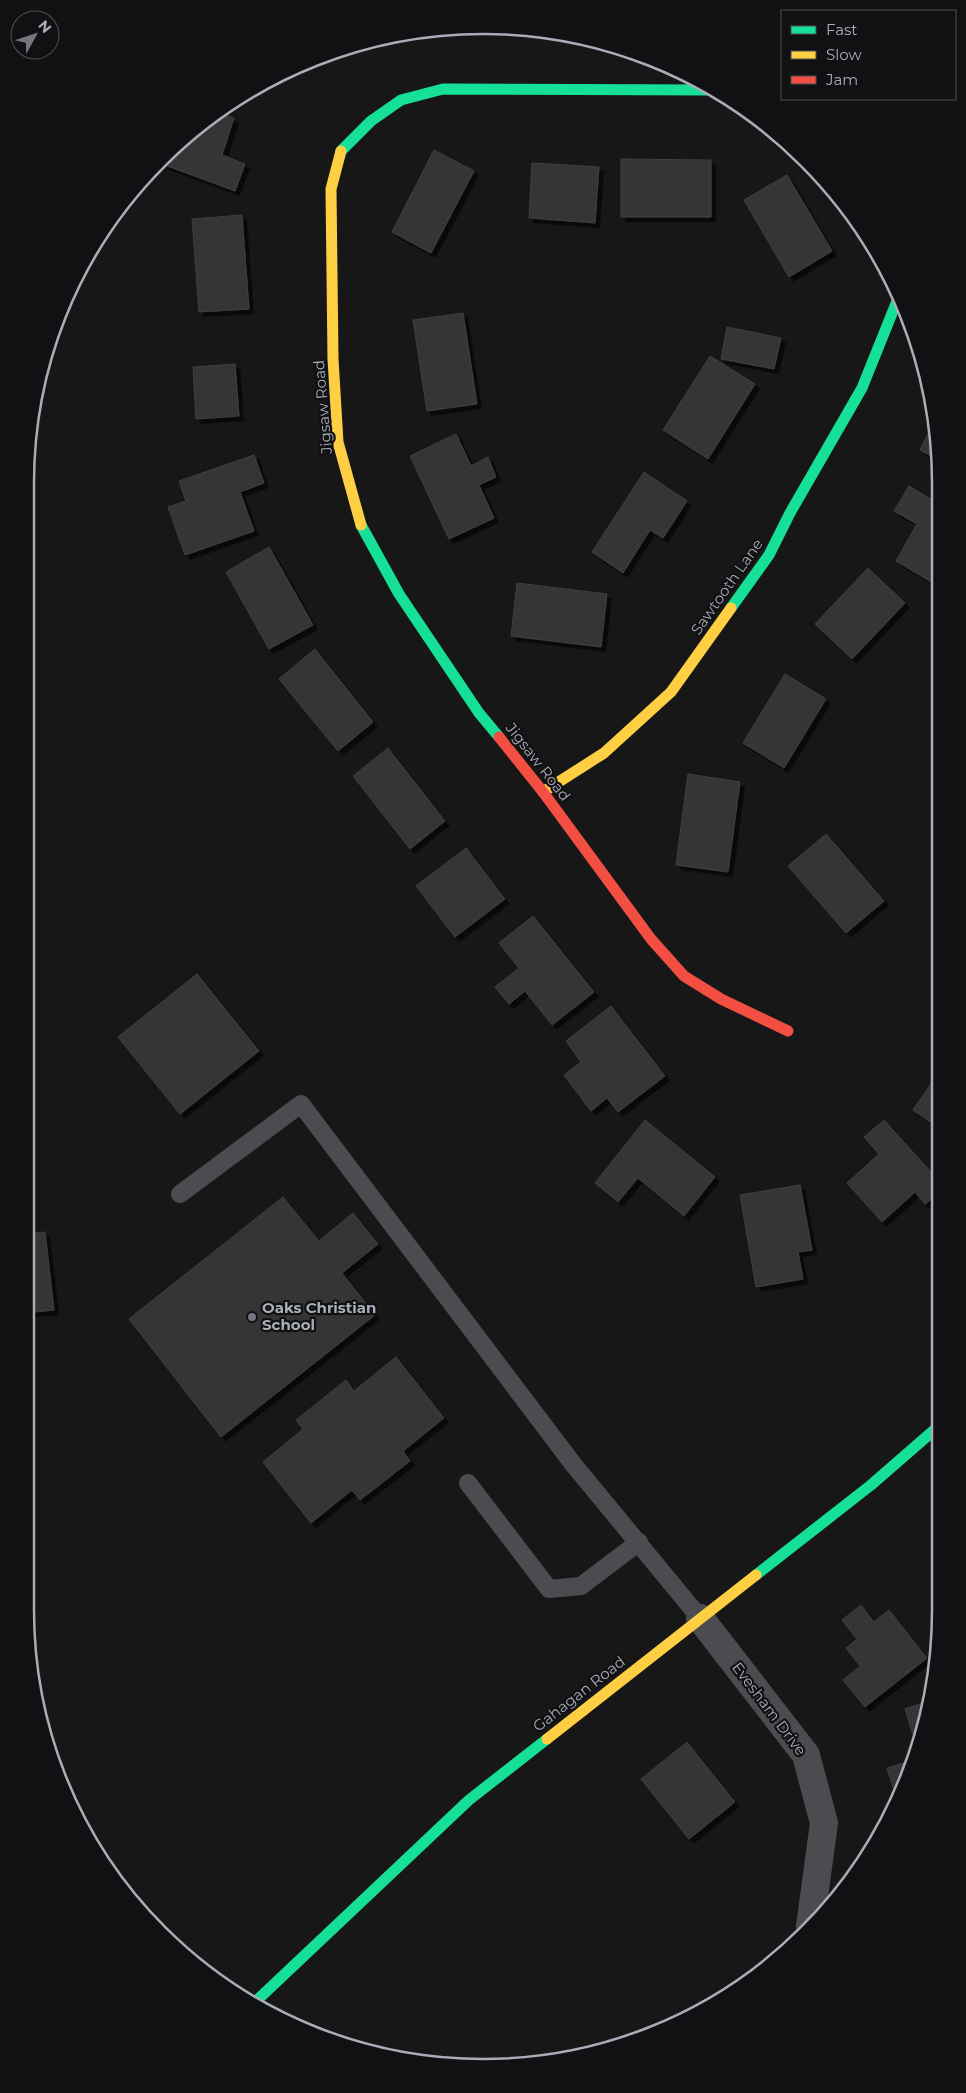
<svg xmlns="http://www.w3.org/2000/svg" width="966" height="2093" viewBox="0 0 966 2093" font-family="Montserrat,sans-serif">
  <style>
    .building { fill: #353536; stroke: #3f4043; filter: url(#shadow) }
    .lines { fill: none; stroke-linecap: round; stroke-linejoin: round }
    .lane { stroke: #4b4c50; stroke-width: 18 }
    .street { stroke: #4b4c50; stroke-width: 28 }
    .fast { stroke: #16e098; stroke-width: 11 }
    .slow { stroke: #ffcf43; stroke-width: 11 }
    .jam { stroke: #f24e42; stroke-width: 11 }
    .poi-dot { fill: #757880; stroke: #111113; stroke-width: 2 }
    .labels { text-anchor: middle; stroke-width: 4.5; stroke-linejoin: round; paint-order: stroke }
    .street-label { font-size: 15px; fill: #a8adb8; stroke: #111113 }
    .poi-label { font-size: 15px; font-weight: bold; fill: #a8adb8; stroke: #111113; text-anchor: start }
    .rim { fill: none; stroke: #a8adb8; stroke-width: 2.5 }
  </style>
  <defs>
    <filter id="shadow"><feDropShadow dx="4.5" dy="4.5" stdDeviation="0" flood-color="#0009"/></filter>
  </defs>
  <rect width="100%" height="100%" fill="#171717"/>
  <g class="building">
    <path d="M217 112 234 118 222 155 245 164 235 191 162 164 165 154Z"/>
    <path d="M434 150 474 171 431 253 392 232Z"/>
    <path d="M621 159 711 160V217H621Z"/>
    <path d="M532 163 599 167 595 223 529 218Z"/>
    <path d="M787 175 832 251 789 277 744 200Z"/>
    <path d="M242 215 249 309 199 312 192 219Z"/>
    <path d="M463 313 477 404 427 411 413 320Z"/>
    <path d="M727 327 781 338 774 369 721 359Z"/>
    <path d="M710 356 755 384 708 459 663 430Z"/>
    <path d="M235 364 239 416 196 419 193 367Z"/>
    <path d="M936 418 937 423V459L920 450Z"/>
    <path d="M456 434 471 466 488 457 496 477 479 485 494 518 449 539 410 456Z"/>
    <path d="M254 455 264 483 240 492 254 531 185 555 168 507 186 501 179 481Z"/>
    <path d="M644 472 687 501 663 538 650 530 623 573 592 552Z"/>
    <path d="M909 486 937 503 938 586 896 561 917 524 894 511Z"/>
    <path d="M269 547 313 625 269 649 226 572Z"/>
    <path d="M868 568 905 603 852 659 815 624Z"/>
    <path d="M517 583 607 594 601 647 511 636Z"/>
    <path d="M315 649 373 722 338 751 279 679Z"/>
    <path d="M785 674 826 699 784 768 743 743Z"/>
    <path d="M388 748 445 821 410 849 353 776Z"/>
    <path d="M688 774 740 782 728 872 676 865Z"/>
    <path d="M826 834 884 901 846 933 788 866Z"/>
    <path d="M466 848 505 899 455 937 416 886Z"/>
    <path d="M533 916 594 992 552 1025 525 991 509 1004 495 987 519 968 499 943Z"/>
    <path d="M197 974 259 1051 180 1114 118 1037Z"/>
    <path d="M611 1006 665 1076 618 1112 607 1098 591 1111 564 1075 581 1062 566 1041Z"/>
    <path d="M939 1072V1128L913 1110Z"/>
    <path d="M645 1120 715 1177 684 1216 638 1178 618 1202 595 1183Z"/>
    <path d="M884 1120 940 1182V1192L925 1204 915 1192 882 1222 847 1183 879 1154 864 1137Z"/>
    <path d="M800 1185 812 1250 798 1252 803 1279 756 1287 740 1195Z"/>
    <path d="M283 1197 319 1241 353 1213 378 1244 342 1273 375 1315 221 1437 129 1319Z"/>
    <path d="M45 1232 54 1310 25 1313V1234Z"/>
    <path d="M396 1357 444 1418 403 1451 410 1461 360 1500 352 1490 311 1523 263 1462 303 1429 296 1420 346 1380 354 1391Z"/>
    <path d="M861 1605 874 1622 889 1610 927 1658 865 1707 843 1680 860 1666 846 1648 857 1639 842 1620Z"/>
    <path d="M932 1700 917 1748 905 1709Z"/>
    <path d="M687 1742 735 1802 689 1839 641 1779Z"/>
    <path d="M914 1760 906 1785 897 1800 887 1768Z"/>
  </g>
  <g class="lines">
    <g class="lane">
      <path d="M180 1194 301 1104 573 1464 700 1618"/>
      <path d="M468 1483 549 1589 581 1586 639 1542"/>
    </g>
    <path class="street" d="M700 1618 806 1755 824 1823 810 1926"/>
    <g class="fast">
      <path d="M341 151 371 121 401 100 443 89 710 90"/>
      <path d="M361 525 399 594 479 713 499 737"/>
      <path d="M731 608 769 555 790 513 862 388 899 296"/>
      <path d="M756 1575 871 1485 940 1425"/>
      <path d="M252 2005 469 1800 547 1739"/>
    </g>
    <g class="slow">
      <path d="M341 151 331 189 333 359 338 442 361 525"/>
      <path d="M543 792 604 753 671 692 731 608"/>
      <path d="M547 1739 756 1575"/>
    </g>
    <path class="jam" d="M499 737 543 792 651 939 684 976 721 999 788 1031"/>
  </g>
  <circle class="poi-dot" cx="252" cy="1317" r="5"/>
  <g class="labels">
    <g class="street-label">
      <text transform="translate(323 407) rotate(-95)" y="5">Jigsaw Road</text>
      <text transform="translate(727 587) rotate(-55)" y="5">Sawtooth Lane</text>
      <text transform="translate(538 762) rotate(52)" y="5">Jigsaw Road</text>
      <text transform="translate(579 1694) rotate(-38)" y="5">Gahagan Road</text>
      <text transform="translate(769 1709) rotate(53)" y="5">Evesham Drive</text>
    </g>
    <g class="poi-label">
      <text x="262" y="1313">Oaks Christian<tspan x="262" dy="17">School</tspan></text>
    </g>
  </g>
  <path d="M0 0H966V2093H0ZM483 34H483A449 449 0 0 1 932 483V1610A449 449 0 0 1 483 2059H483A449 449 0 0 1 34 1610V483A449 449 0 0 1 483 34Z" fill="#111113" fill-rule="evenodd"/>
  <path class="rim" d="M483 34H483A449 449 0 0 1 932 483V1610A449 449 0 0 1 483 2059H483A449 449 0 0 1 34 1610V483A449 449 0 0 1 483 34Z"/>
  <rect x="781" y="10" width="175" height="90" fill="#111113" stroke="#4d4f55"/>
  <rect x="791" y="26" width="25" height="8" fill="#16e098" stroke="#4d4f55"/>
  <text x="826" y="35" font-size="15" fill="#a8adb8">Fast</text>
  <rect x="791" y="51" width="25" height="8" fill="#ffcf43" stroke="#4d4f55"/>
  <text x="826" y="60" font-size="15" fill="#a8adb8">Slow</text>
  <rect x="791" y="76" width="25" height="8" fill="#f24e42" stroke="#4d4f55"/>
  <text x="826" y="85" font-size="15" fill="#a8adb8">Jam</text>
  <g transform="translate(35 35) rotate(50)"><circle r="24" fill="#111113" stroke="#4d4f55"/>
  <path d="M0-4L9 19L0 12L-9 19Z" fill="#757880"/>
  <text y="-8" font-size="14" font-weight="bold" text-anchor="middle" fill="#a8adb8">N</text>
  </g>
</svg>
